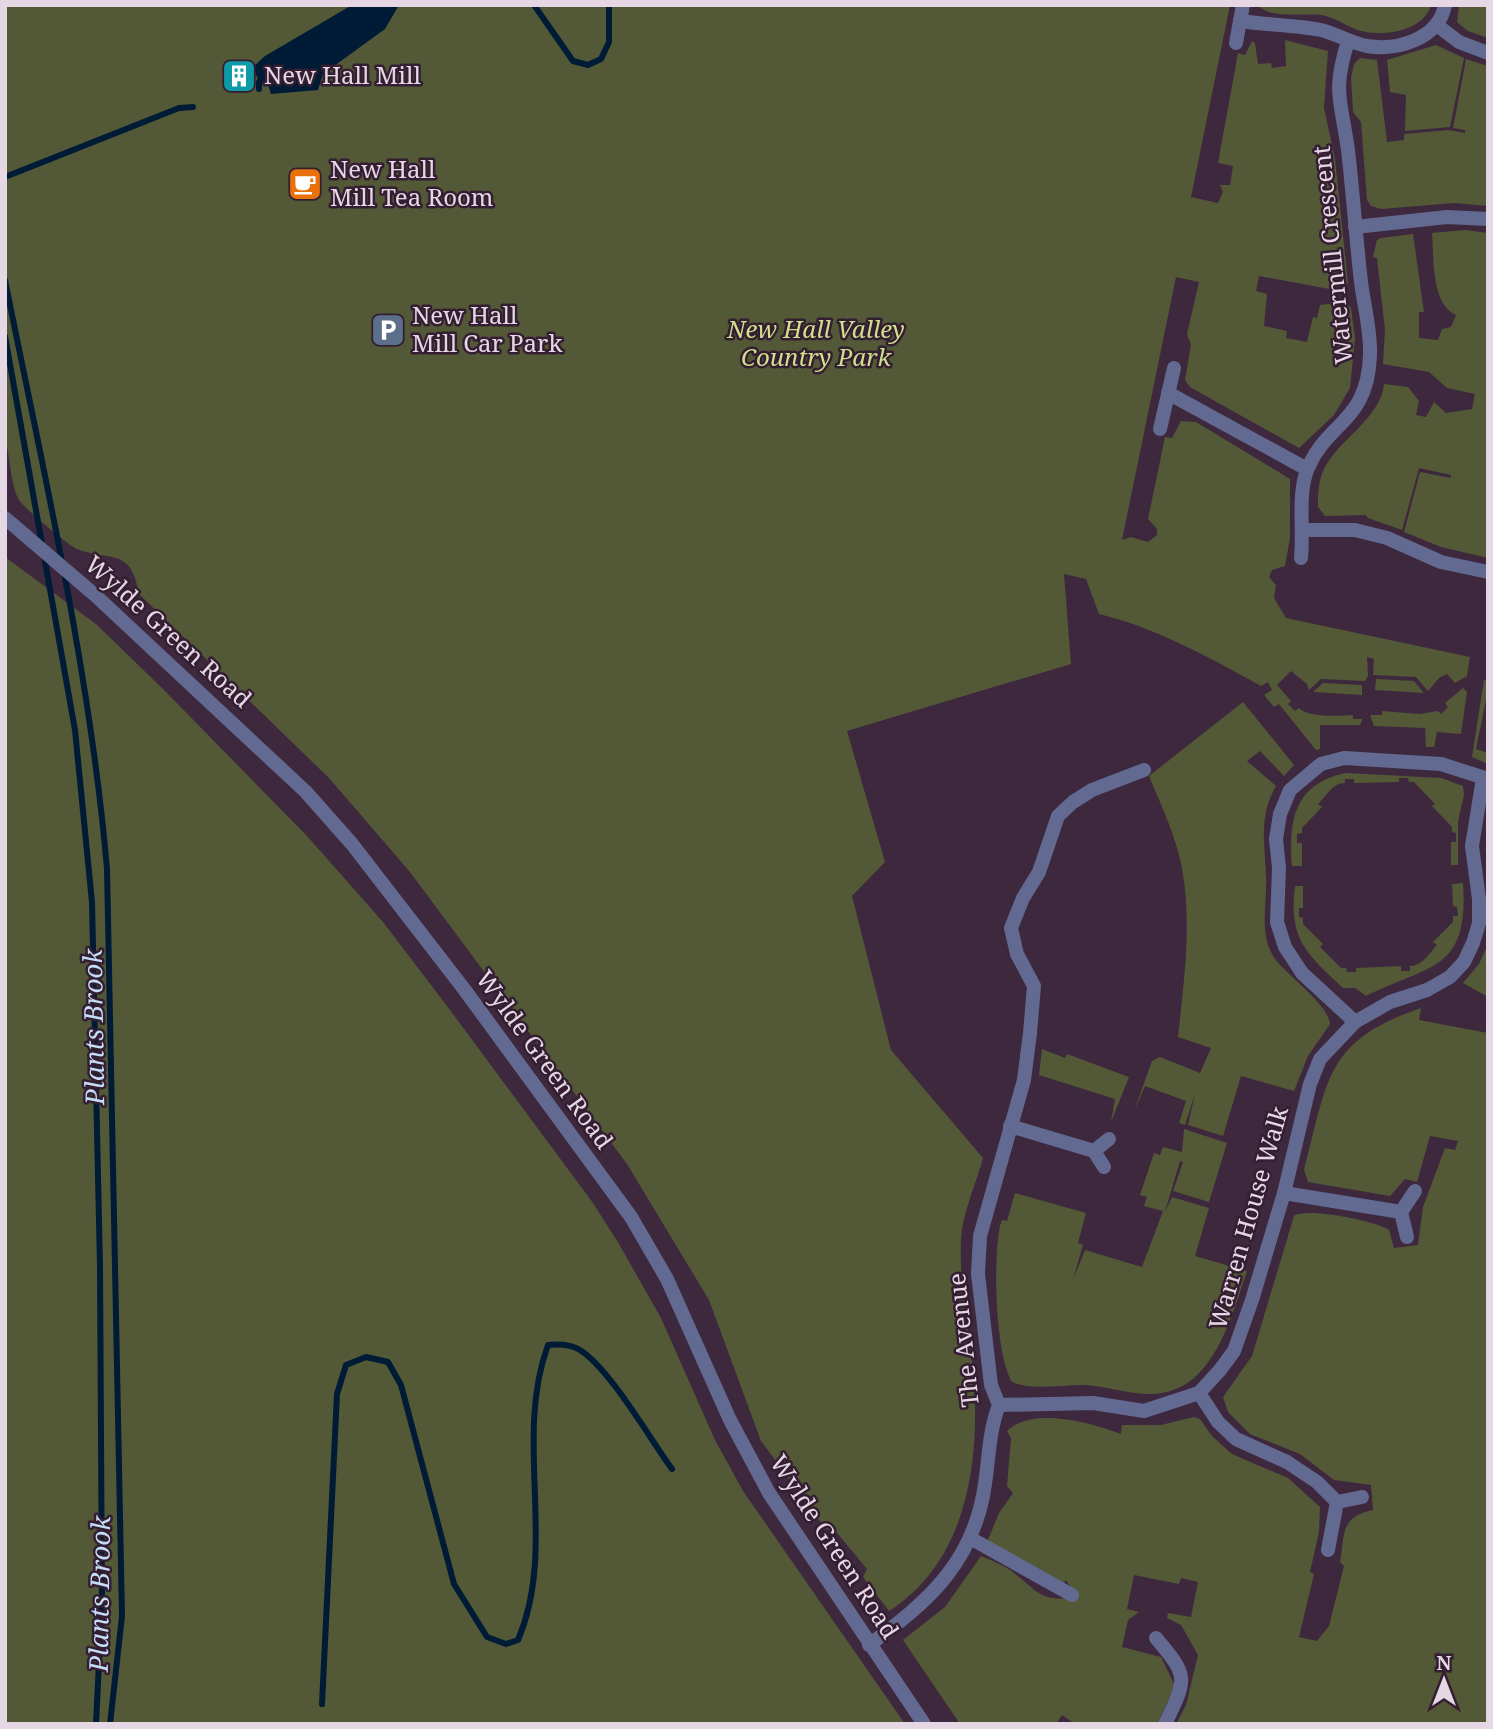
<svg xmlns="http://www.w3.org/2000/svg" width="1493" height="1729" viewBox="0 0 1493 1729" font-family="'Noto Serif',serif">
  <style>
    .green { fill: #535936 }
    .water { fill: #001b36 }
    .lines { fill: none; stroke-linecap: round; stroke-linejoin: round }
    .stream { stroke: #001b36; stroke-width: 6 }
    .minor { stroke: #636a92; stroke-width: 14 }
    .tertiary { stroke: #636a92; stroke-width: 14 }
    .labels { text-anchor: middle; stroke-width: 5; stroke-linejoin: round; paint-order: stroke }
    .poi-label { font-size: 24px; fill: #e6d7e4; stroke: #341e32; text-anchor: start }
    .street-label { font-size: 24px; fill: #e6d7e4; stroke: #341e32 }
    .park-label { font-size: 24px; font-style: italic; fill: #d0df8b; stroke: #341e32 }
    .water-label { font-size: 26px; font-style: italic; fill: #c4ddf6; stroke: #341e32 }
  </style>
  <rect width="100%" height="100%" fill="#3e283d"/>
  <g class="green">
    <path d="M5 5H1230L1191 197 1218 203 1223 192 1220 185H1230L1233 166 1218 163 1238 53 1245 55 1252 41 1255 43 1258 64 1271 63 1272 68 1286 66 1285 40 1328 51 1324 108 1335 159 1348 283 1344 289 1335 290 1259 276 1256 291 1267 294 1264 326 1287 331 1286 338 1307 342 1313 317 1317 318 1320 305 1346 302 1351 308 1355 339 1350 388 1334 415 1299 448 1190 387 1185 380 1191 345 1187 334 1199 282 1176 277 1122 540 1131 537 1148 542 1157 535V529L1148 519 1165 437 1172 438 1181 421 1196 422 1290 479V538L1285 566 1272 570 1269 577 1276 585 1274 598 1286 618 1470 657 1467 676 1455 683 1447 674 1439 678 1428 691 1416 677 1373 675 1374 659 1367 657 1368 676 1365 681 1321 679 1309 690 1307 684 1291 671 1277 685 1291 701 1288 704 1295 711 1299 708C1309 718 1339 716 1353 715V719H1362L1364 715 1360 725H1320V749L1316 750 1279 704 1274 707 1264 695 1272 690 1268 682 1261 686C1209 657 1156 628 1099 614L1086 579 1064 574 1071 664 847 731 885 862 852 896 891 1050 983 1158C976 1184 962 1214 961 1241 959 1282 968 1322 972 1362 982 1451 971 1559 889 1611L863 1577 867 1569 838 1534 825 1528 761 1441 709 1300 627 1164 410 872 329 778 139 594C131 547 112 562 77 549 68 545 24 508 19 500 11 487 9 451 5 436Z"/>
    <path d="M1258 5H1431C1424 30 1388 36 1366 32 1350 30 1337 17 1321 15 1305 13 1268 19 1258 5Z"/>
    <path d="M1459 5H1488V38L1468 31 1457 22Z"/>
    <path d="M1436 45 1464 58 1450 127 1405 131 1406 95 1390 92 1387 60Z"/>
    <path d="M1360 58 1377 60 1387 142 1404 140V134L1448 130 1465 133V130L1453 128 1466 59 1488 66V206L1454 203 1381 209 1371 206 1367 200 1361 122 1353 112 1351 78 1354 64Z"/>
    <path d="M1465 230 1488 233V558L1441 547 1404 532 1420 472 1451 478V475L1419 468 1402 530 1368 518 1366 515 1325 516 1318 507C1318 494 1318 481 1324 469 1338 440 1381 418 1384 384L1408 387 1419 401 1416 415 1426 417 1434 402 1446 413 1472 409 1475 394 1447 388 1429 372 1383 364 1385 330 1377 258 1373 257 1377 240 1381 238 1413 234 1424 312H1419V338L1438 340 1442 329 1451 327 1456 315C1431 304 1434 259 1432 233Z"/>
    <path d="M5 557 96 624 164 690 307 836 383 922 450 1010 593 1203 619 1244 661 1318 715 1440 743 1491 905 1724H5Z"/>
    <path d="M1376 679 1414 681 1424 693 1375 690Z"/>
    <path d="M1484 680 1488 681V690L1476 749 1488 753V764L1472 757Z"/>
    <path d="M1323 683 1362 685V695L1313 692Z"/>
    <path d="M1463 688 1467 692 1461 734 1437 732 1434 747H1426L1425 728 1374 726 1370 715H1382V711L1420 714 1438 711 1441 714 1448 707 1445 703Z"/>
    <path d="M1243 702 1294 765 1284 776 1260 751 1247 761 1276 786C1255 823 1268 853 1266 891 1265 914 1261 939 1275 959 1288 976 1329 1005 1330 1024L1308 1056 1294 1091 1241 1076 1223 1136 1188 1125 1195 1094 1185 1125 1179 1123 1186 1101 1145 1086 1134 1111 1152 1061 1160 1057 1200 1073 1211 1048 1178 1037C1184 981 1192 924 1182 868 1176 836 1161 805 1149 776Z"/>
    <path d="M1345 773 1441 778 1463 786 1464 795 1458 821V865H1451V842H1456V833L1452 832V827L1432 806 1435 804 1414 782H1409L1408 778H1399V782L1354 783V779H1345V783C1332 783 1326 797 1318 804L1322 807 1302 828V833L1297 834V843H1302V866H1292C1289 821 1293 785 1345 773Z"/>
    <path d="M1463 883C1469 972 1430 964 1366 996L1355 988H1343C1307 954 1288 939 1295 886H1303V908H1299V917L1303 918V924L1323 944 1320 947 1341 968H1346L1347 972H1356V968L1401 966V971H1410V966C1423 966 1429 953 1437 945L1433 942 1453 922V916H1458L1457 907 1453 906 1452 884Z"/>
    <path d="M1488 944V997L1463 983 1479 964Z"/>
    <path d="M1421 1008 1419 1020 1488 1033V1724H1176L1186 1705 1198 1655 1181 1625 1167 1618 1168 1613 1191 1617 1198 1582 1181 1578 1179 1584 1134 1575 1127 1609 1139 1612 1128 1620 1122 1647 1161 1657 1175 1686 1157 1724H1075L1062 1715 1056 1724H960L903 1640 945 1607 981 1556C990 1560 1001 1564 1010 1570 1039 1591 1038 1603 1078 1597L1066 1580 1063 1583 985 1547 999 1513 1013 1493 1007 1486 1011 1438 1007 1431C1033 1406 1091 1423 1121 1434L1122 1425H1161L1194 1417 1200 1419 1212 1436 1232 1454 1288 1478 1320 1507 1319 1532 1310 1572 1314 1574 1299 1637 1317 1641 1329 1626 1344 1566 1340 1562C1345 1533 1340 1517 1373 1510L1371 1485 1334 1480 1300 1454 1250 1434 1228 1412 1223 1397 1252 1356 1294 1216C1306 1207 1376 1221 1389 1230L1394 1248 1418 1245 1423 1207 1445 1148 1455 1150 1458 1141 1430 1136 1417 1182 1405 1179 1390 1196 1308 1182 1304 1170C1328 1081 1324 1041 1421 1008Z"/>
    <path d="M1042 1049 1065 1058 1067 1054 1129 1077 1111 1122 1115 1099 1039 1075Z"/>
    <path d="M1184 1129 1227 1143 1209 1202 1173 1191 1183 1162 1180 1161 1165 1212 1172 1197 1209 1208 1195 1256 1247 1271C1231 1317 1213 1394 1151 1394 1129 1394 1108 1387 1087 1385 1064 1384 1032 1391 1012 1382 995 1354 993 1259 1000 1226L1002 1220 1007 1221 1015 1193 1086 1213 1078 1243 1083 1245 1073 1280 1085 1250 1142 1267 1163 1211 1144 1206 1147 1197 1140 1195 1154 1153 1160 1155 1163 1147 1182 1152Z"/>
  </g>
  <path class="water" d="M352 5H399L385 29 323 74 318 90 271 94 269 87 259 82 253 67 265 56Z"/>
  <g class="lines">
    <g class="stream">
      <path d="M534 5 573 61 588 65 601 59 609 42V5"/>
      <path d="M259 89V82"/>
      <path d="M5 177 179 108 193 107"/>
      <path d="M5 280C44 475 90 671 107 869L122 1616 110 1724"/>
      <path d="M5 336 75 730 92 902 100 1267 102 1602 96 1724"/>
      <path d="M322 1704 337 1394 346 1365 366 1357 388 1362 401 1385 454 1584 487 1637 506 1644 518 1640C558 1547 513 1440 548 1345 559 1344 570 1344 580 1350 610 1369 650 1439 672 1469"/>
    </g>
    <g class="minor">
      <path d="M1240 21C1267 25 1295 25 1321 30 1337 34 1351 43 1367 46 1399 51 1439 38 1445 5"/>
      <path d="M1438 26 1459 42 1488 53"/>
      <path d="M1236 43 1243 5"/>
      <path d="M1355 227 1447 217 1488 219"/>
      <path d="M1168 393 1307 469"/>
      <path d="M1160 429 1174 368"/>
      <path d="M1304 530H1355L1387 538 1441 562 1488 572"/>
      <path d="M1301 558C1304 530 1297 493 1308 468 1327 422 1368 422 1370 355 1371 331 1364 306 1361 282 1356 238 1353 193 1348 150 1341 100 1332 92 1348 41"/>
      <path d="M1355 1022 1302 973 1285 947 1277 922 1279 868 1276 839 1280 814 1290 790 1321 764 1344 758 1441 764 1488 779"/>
      <path d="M1010 1126 1094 1151"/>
      <path d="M1104 1167 1094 1151 1109 1139"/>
      <path d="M1284 1193 1401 1212"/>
      <path d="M1407 1237 1401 1212 1415 1191"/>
      <path d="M1199 1393 1218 1422 1236 1439 1287 1462 1317 1482 1337 1502 1328 1550"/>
      <path d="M999 1405 1093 1403 1144 1411 1199 1393 1220 1370 1234 1351 1252 1300 1284 1193 1310 1084 1320 1059 1355 1022 1390 1002 1427 990 1450 977 1464 962 1473 943 1479 923V899L1472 846 1483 778"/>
      <path d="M1337 1502 1362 1497"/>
      <path d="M970 1538 1072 1595"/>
      <path d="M1156 1638C1189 1677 1187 1678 1165 1724"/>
      <path d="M869 1645C929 1601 974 1562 985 1484 989 1457 989 1431 999 1405L991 1385 978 1274 980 1236 1024 1080 1030 1033 1034 986 1017 954 1011 928 1023 898 1039 872 1058 816 1073 802 1092 790 1144 770"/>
    </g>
    <path class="tertiary" d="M5 518 96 596 306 792 352 844 464 989 631 1217 667 1279 730 1420 769 1493 924 1724"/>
  </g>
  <defs>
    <g id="building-square" transform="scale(1.75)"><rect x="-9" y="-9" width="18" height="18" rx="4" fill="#0f9aa8" stroke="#341e32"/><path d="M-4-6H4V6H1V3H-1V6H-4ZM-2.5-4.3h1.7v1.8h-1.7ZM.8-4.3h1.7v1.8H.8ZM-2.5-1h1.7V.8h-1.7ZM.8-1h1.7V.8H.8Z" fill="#fff"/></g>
    <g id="cafe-square" transform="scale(1.75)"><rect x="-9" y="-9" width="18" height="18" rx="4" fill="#e8710a" stroke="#341e32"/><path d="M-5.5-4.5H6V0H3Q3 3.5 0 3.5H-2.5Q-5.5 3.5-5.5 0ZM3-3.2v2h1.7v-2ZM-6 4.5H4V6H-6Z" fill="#fff"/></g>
    <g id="parking-square" transform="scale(1.75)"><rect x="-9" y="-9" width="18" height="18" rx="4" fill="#5c6f8a" stroke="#341e32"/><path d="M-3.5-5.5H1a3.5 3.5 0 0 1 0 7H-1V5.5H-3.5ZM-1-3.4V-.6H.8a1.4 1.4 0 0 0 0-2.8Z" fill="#fff"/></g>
  </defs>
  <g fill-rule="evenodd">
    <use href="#building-square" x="239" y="76"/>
    <use href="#cafe-square" x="305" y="184"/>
    <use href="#parking-square" x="388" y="330"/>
  </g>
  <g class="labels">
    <g class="poi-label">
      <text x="264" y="84">New Hall Mill</text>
      <text x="330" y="178">New Hall<tspan x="330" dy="28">Mill Tea Room</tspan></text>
      <text x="412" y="324">New Hall<tspan x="412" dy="28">Mill Car Park</tspan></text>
    </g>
    <g class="street-label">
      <text transform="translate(1333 255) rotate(-96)" y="8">Watermill Crescent</text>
      <text transform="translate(168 632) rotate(42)" y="8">Wylde Green Road</text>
      <text transform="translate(544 1060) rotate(54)" y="8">Wylde Green Road</text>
      <text transform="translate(1249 1218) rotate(-74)" y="8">Warren House Walk</text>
      <text transform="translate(964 1340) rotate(-96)" y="8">The Avenue</text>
      <text transform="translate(834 1547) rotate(57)" y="8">Wylde Green Road</text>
    </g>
    <g class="park-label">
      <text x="816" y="338">New Hall Valley<tspan x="816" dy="28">Country Park</tspan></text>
    </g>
    <g class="water-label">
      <text transform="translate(94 1027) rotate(-91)" y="9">Plants Brook</text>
      <text transform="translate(100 1594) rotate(-89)" y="9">Plants Brook</text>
    </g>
  </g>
  <rect width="1493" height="1729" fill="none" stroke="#e6d7e4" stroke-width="14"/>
  <g transform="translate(1444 1680)" stroke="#341e32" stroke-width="5" paint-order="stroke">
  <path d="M0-5L12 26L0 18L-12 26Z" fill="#e6d7e4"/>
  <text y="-10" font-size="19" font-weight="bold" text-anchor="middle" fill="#e6d7e4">N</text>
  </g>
</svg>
